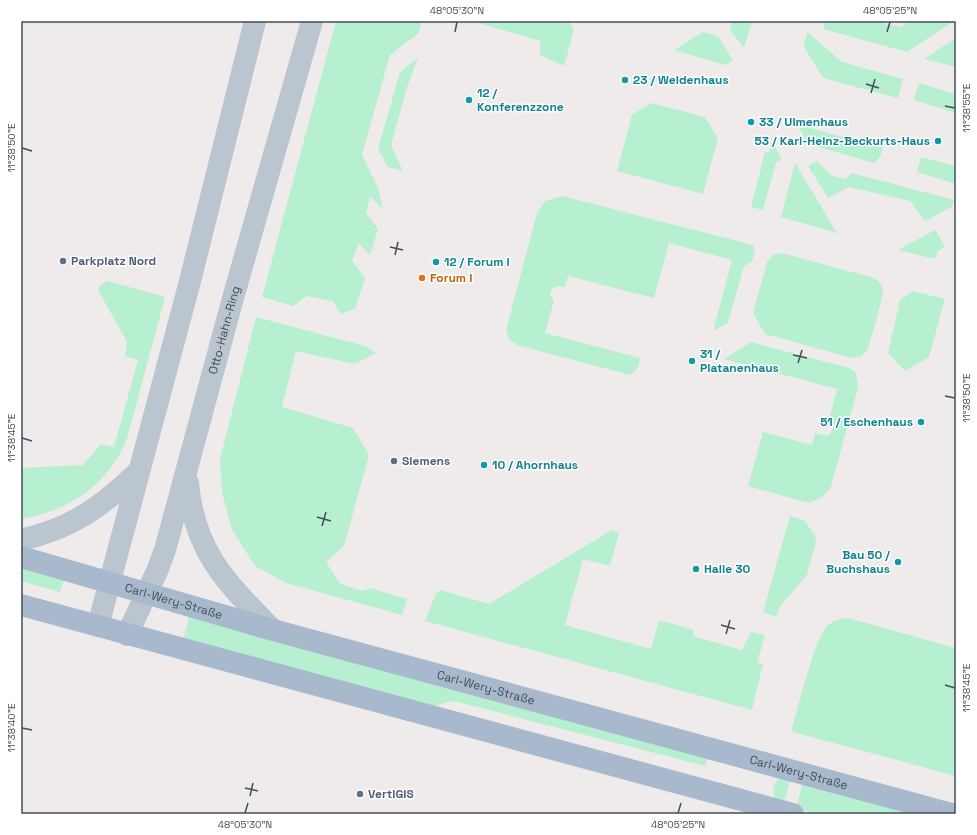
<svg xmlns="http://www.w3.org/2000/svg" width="977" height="835" viewBox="0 0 977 835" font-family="'Space Grotesk',sans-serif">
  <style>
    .green { fill: #b6f0d0 }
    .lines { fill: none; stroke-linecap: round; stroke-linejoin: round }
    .minor { stroke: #bbc5cf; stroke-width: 22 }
    .major { stroke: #a9b9cd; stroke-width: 22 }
    .ticks { fill: none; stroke: #434e5a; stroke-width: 1.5 }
    .culture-dot { fill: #0f9aa8; stroke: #fff; stroke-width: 1.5 }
    .service-dot { fill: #5c6f8a; stroke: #fff; stroke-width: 1.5 }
    .food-dot { fill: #e8710a; stroke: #fff; stroke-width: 1.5 }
    .labels { text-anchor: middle; stroke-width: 3; stroke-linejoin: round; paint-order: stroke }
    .culture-label { font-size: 12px; font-weight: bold; fill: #0d838f; stroke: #fff; text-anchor: start }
    .service-label { font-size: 12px; font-weight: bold; fill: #4e5e75; stroke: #fff; text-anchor: start }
    .food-label { font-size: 12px; font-weight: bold; fill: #c56008; stroke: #fff; text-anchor: start }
    .street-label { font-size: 12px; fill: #434e5a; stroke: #fff }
    .neatline { fill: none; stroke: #434e5a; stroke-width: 1.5 }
    .ticks-label { font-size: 10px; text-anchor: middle; fill: #434e5a }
  </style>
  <rect width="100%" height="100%" fill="#efebeb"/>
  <g class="green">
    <path d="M336 21H422L419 33 390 55 362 155 379 190 383 209 370 197 366 213 378 229 370 255 359 243 352 261 365 278 355 309 341 314 333 301 307 296 293 306 262 297Z"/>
    <path d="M472 21H569L574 30 564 66 540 55V41Z"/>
    <path d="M732 21H752L744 48 730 30Z"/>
    <path d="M825 21H874L900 27 910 21H954L907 52 823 29Z"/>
    <path d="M703 32 718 36 733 61 725 65 674 50Z"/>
    <path d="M807 32 842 62 903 79 898 98 823 78 804 47Z"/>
    <path d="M956 38V67L924 59Z"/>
    <path d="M418 58 408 84 391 145 403 171 388 167 378 149 400 72Z"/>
    <path d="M919 83 956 94V113L914 100Z"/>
    <path d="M651 103 705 117 718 138 703 194 617 171 632 115Z"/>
    <path d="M798 125 851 139 884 144 880 157 874 163 808 144Z"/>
    <path d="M772 141 782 159 776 162 763 210 751 207 765 152 769 153Z"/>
    <path d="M921 157 956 166V184L917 172Z"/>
    <path d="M816 161 833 176 845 179 852 173 954 200 952 207 925 221 910 201 849 187 828 198 808 166Z"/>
    <path d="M795 163 837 233 781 217Z"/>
    <path d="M562 196 753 245 755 250 752 261 744 266 728 323 713 331 732 260 669 243 654 298 568 276 565 287 557 286 552 289 550 295 554 301 545 333 640 358 638 368 630 375 517 345 509 339 506 330 537 213 545 201Z"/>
    <path d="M935 230 945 247 938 251 935 259 898 250Z"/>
    <path d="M782 253 874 278C878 281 882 283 883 289 884 294 869 348 866 352 862 356 858 357 852 358L765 334 753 313 767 262 773 255Z"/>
    <path d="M108 281 165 297 127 439C107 486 70 510 21 519V468L83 465 101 444 114 447 138 360 125 356 127 342 98 290 99 286Z"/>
    <path d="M913 291 945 299 929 357 905 371 888 353 900 300Z"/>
    <path d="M256 317 365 346 376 353 355 364 296 351 282 407 353 428 369 455 344 546 326 562 340 584 363 591 370 588 407 599 402 615 286 583 255 566 232 530 222 493 220 459Z"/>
    <path d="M751 342 849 368 856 373 858 387 831 487 822 497 809 503 748 486 763 432 812 445 815 433 827 436 831 433 834 425 829 420 837 389 724 359Z"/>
    <path d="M790 516 804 520 815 535 816 542 807 575 780 606 776 617 763 612Z"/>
    <path d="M612 530 619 533 610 566 583 559 565 625 651 649 659 620 694 630 693 636 742 650 751 632 765 635 757 663 763 664 752 710 425 621 436 593 441 590 489 604Z"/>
    <path d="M21 566 64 580 60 592 21 581Z"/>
    <path d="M190 614 709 753 705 766 454 701 429 707 182 644Z"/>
    <path d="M848 618 956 648V776L793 732 792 728C799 706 814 639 828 625 834 620 841 619 848 618Z"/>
    <path d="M791 776 784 804 775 798 773 788 778 778Z"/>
    <path d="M804 779 933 814H818L796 808Z"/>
  </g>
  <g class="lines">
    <g class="minor">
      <path d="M188 483C194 552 227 583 273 630"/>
      <path d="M21 540C72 528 100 508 138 472"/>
      <path d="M98 626 189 285 255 21"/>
      <path id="s1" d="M127 635 157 571 165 550 233 298 312 21"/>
    </g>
    <g class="major">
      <path id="s2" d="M21 557 273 630 952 814"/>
      <path d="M21 605 793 814"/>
    </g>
  </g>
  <path class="ticks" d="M455 32 457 22M887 32 890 22M866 84 879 88M871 93 875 79M945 106 955 108M22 148 32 151M390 247 403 250M395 255 398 242M793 355 807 358M798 363 802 350M945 396 955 398M22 438 32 441M317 517 331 521M322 526 326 512M721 625 735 629M726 634 730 620M945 685 955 688M22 728 32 730M245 788 258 791M250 796 253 783M245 813 248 803M678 813 681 803"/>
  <g class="culture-dot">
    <circle cx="625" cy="80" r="4"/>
    <circle cx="469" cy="100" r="4"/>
    <circle cx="751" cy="122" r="4"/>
    <circle cx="938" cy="141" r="4"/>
    <circle cx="436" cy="262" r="4"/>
    <circle cx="692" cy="361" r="4"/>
    <circle cx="921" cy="422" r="4"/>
    <circle cx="484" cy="465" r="4"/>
    <circle cx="898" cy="562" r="4"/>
    <circle cx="696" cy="569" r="4"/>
  </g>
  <g class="service-dot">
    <circle cx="63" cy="261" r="4"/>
    <circle cx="394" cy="461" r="4"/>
    <circle cx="360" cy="794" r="4"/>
  </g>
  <circle class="food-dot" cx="422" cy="278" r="4"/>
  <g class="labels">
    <g class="culture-label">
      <text x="633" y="84">23 / Weidenhaus</text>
      <text x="477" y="97">12 /<tspan x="477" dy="14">Konferenzzone</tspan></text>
      <text x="759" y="126">33 / Ulmenhaus</text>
      <text x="930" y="145" text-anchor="end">53 / Karl-Heinz-Beckurts-Haus</text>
      <text x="444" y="266">12 / Forum I</text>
      <text x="700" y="358">31 /<tspan x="700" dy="14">Platanenhaus</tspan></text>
      <text x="913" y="426" text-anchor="end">51 / Eschenhaus</text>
      <text x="492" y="469">10 / Ahornhaus</text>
      <text x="890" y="559" text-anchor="end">Bau 50 /<tspan x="890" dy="14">Buchshaus</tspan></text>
      <text x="704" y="573">Halle 30</text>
    </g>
    <g class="service-label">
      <text x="71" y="265">Parkplatz Nord</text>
      <text x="402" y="465">Siemens</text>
      <text x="368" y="798">VertiGIS</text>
    </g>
    <g class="food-label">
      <text x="430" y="282">Forum I</text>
    </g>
    <g class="street-label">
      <text dy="4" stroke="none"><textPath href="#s1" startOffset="321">Otto-Hahn-Ring</textPath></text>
      <text dy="4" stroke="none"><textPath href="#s2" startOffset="159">Carl-Wery-Straße</textPath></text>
      <text dy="4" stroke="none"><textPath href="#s2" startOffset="483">Carl-Wery-Straße</textPath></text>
      <text dy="4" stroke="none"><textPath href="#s2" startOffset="807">Carl-Wery-Straße</textPath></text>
    </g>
  </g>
  <rect width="977" height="835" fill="none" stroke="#ffffff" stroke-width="44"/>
  <rect x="22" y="22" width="933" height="791" class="neatline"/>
  <g class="ticks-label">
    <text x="457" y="14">48°05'30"N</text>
    <text x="890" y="14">48°05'25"N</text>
    <text transform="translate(966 108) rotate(-90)" y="4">11°38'55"E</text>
    <text transform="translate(11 148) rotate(-90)" y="4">11°38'50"E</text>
    <text transform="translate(966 398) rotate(-90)" y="4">11°38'50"E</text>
    <text transform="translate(11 438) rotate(-90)" y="4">11°38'45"E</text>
    <text transform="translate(966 688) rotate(-90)" y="4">11°38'45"E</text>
    <text transform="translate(11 728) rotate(-90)" y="4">11°38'40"E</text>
    <text x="245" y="828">48°05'30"N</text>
    <text x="678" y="828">48°05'25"N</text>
  </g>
</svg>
